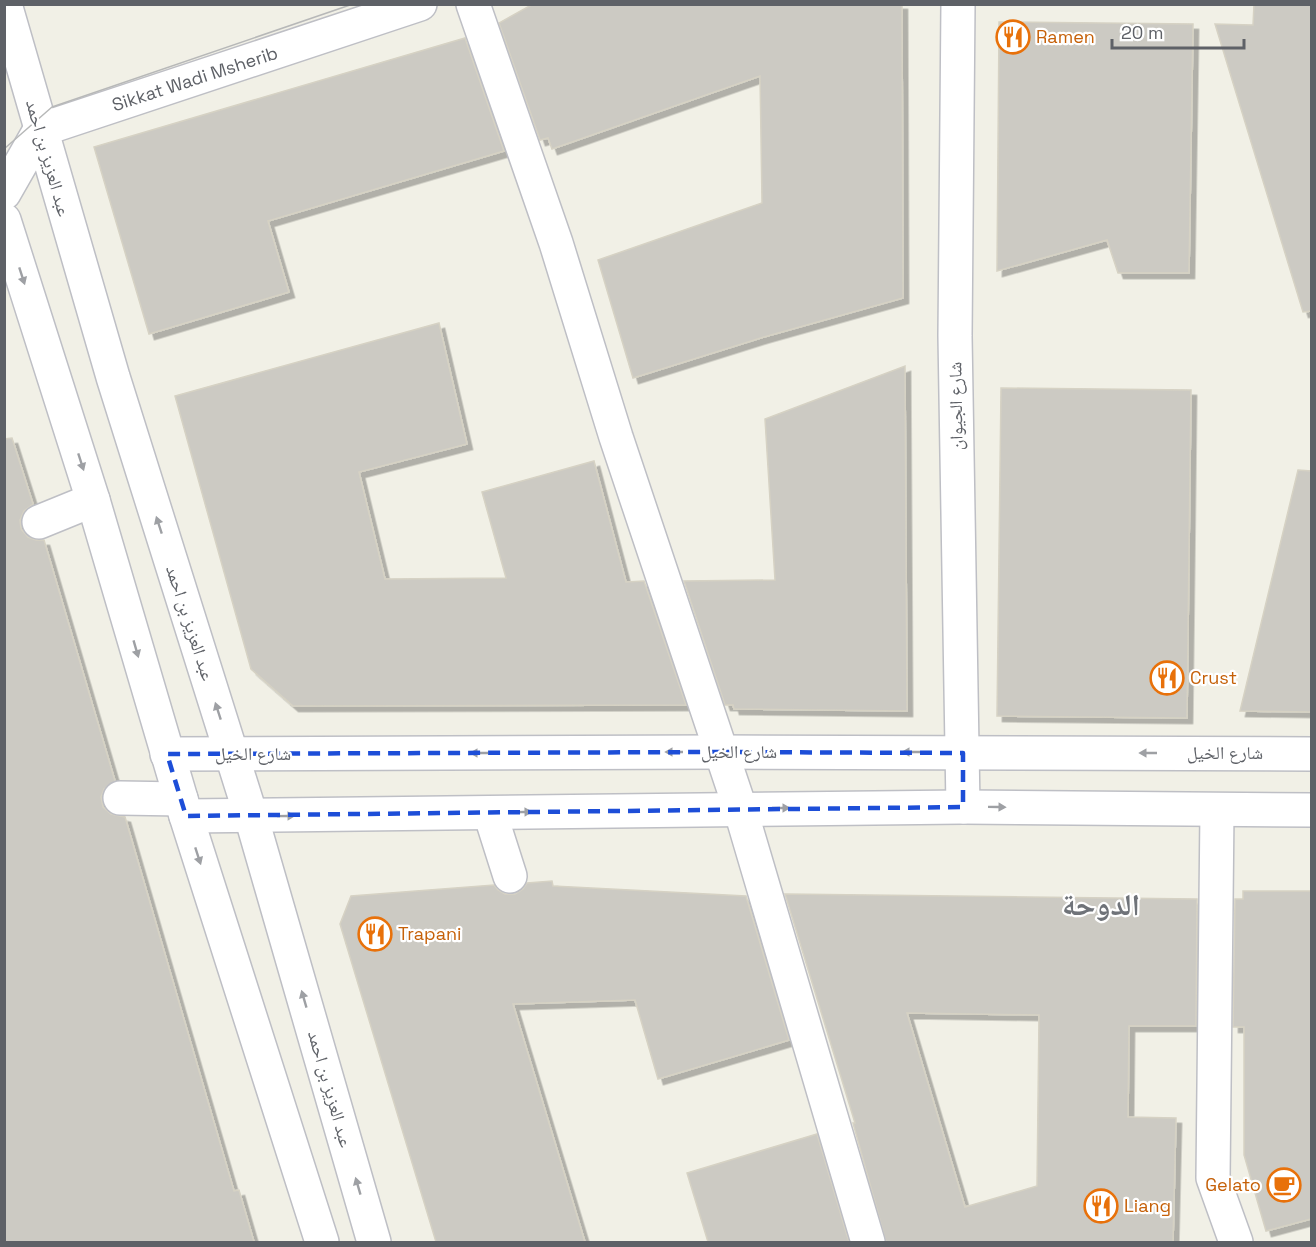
<svg xmlns="http://www.w3.org/2000/svg" width="1316" height="1247" viewBox="0 0 1316 1247" font-family="'Space Grotesk','Noto Naskh Arabic',sans-serif">
  <style>
    .building { fill: #cccac3; stroke: #d6d2c4; stroke-width: 1.5; fill-rule: evenodd; filter: url(#shadow) }
    .lines { fill: none; stroke-linecap: round; stroke-linejoin: round }
    .minor-casing { stroke: #bebfc5; stroke-width: 36 }
    .minor { stroke: #fff; stroke-width: 33 }
    .tram { stroke: #b7b8b8; stroke-width: 1.5 }
    .oneway { fill: #9ea0a4 }
    .marked { fill: none; stroke: #1d4ed8; stroke-width: 4.5; stroke-dasharray: 12 8; stroke-linejoin: round }
    .labels { text-anchor: middle; stroke-width: 4.5; stroke-linejoin: round; paint-order: stroke }
    .food-label { font-size: 18px; fill: #c56008; stroke: #fff; text-anchor: start }
    .street-label { font-size: 18px; fill: #5e6167; stroke: #fff }
    .town-label { font-size: 30px; font-weight: bold; fill: #6f7379; stroke: #fff }
  </style>
  <defs>
    <filter id="shadow"><feDropShadow dx="5.5" dy="5.5" stdDeviation="0" flood-color="#0004"/></filter>
  </defs>
  <rect width="100%" height="100%" fill="#f1f0e6"/>
  <g class="building">
    <path d="M533 4H902L903 298 764 337 633 378 598 260 762 203 760 76 552 149 548 138 540 140 499 23Z"/>
    <path d="M1254 4H1311V311L1303 312 1215 24 1253 25Z"/>
    <path d="M999 22 1193 24 1189 273H1118L1107 240 997 271Z"/>
    <path d="M465 38 504 151 268 221 289 292 149 334 94 147Z"/>
    <path d="M439 323 467 444 359 472 385 579 506 578 482 492 594 461 626 582 644 581 686 705 293 706 251 669 175 396Z"/>
    <path d="M905 366 907 711 734 709 733 705H725L684 581 775 580 765 419Z"/>
    <path d="M1001 388 1191 390 1187 718 997 716Z"/>
    <path d="M12 438 33 504 24 511 20 520 21 529 28 537 36 540H44L115 781 104 789 101 797 103 807 111 814 125 817 234 1191 239 1190 254 1242H4V439Z"/>
    <path d="M1298 470 1311 471V712L1240 711Z"/>
    <path d="M552 881 553 886 746 896 789 1040 658 1079 635 1000 513 1004 585 1242H436L340 924 351 896 494 885 498 890 505 894H515L523 889 527 883Z"/>
    <path d="M1243 891H1311V1219L1266 1231 1244 1155V1027H1233L1235 899H1243Z"/>
    <path d="M785 894 1197 899 1196 1026H1129L1128 1117 1176 1118 1173 1242H886L853 1123H855ZM907 1013 1039 1015 1037 1186 965 1207Z"/>
    <path d="M817 1134 849 1242H708L687 1173Z"/>
  </g>
  <g class="lines">
    <g class="minor-casing">
      <g id="minor">
        <path d="M5 4 113 377 251 816 374 1242"/>
        <path d="M473 4 556 243 616 437 740 808 868 1242"/>
        <path d="M958 4 955 336 963 807"/>
        <path d="M4 193 40 130 420 4"/>
        <path d="M4 220 93 500 186 816 322 1242"/>
        <path d="M39 522 93 500"/>
        <path d="M167 754 720 752 1312 754"/>
        <path d="M120 798 181 799"/>
        <path d="M1217 811 1213 1178 1236 1242"/>
        <path d="M490 813 510 876"/>
        <path d="M186 816 963 807 1312 810"/>
      </g>
    </g>
    <use href="#minor" class="minor"/>
    <path class="tram" d="M4 149 52 107 353 4"/>
  </g>
  <defs><path id="oneway-solid" d="M-6-.8H1V-3.2L6.5 0L1 3.2V.8H-6Z" transform="scale(1.5)"/></defs>
  <g class="oneway">
    <use href="#oneway-solid" transform="translate(22 276) rotate(72)"/>
    <use href="#oneway-solid" transform="translate(81 462) rotate(72)"/>
    <use href="#oneway-solid" transform="translate(159 525) rotate(-108)"/>
    <use href="#oneway-solid" transform="translate(136 649) rotate(74)"/>
    <use href="#oneway-solid" transform="translate(218 711) rotate(-108)"/>
    <use href="#oneway-solid" transform="translate(674 752) rotate(180)"/>
    <use href="#oneway-solid" transform="translate(911 752) rotate(-180)"/>
    <use href="#oneway-solid" transform="translate(479 753) rotate(180)"/>
    <use href="#oneway-solid" transform="translate(1148 753) rotate(180)"/>
    <use href="#oneway-solid" transform="translate(997 807) rotate(1)"/>
    <use href="#oneway-solid" transform="translate(781 808)"/>
    <use href="#oneway-solid" transform="translate(523 812) rotate(-1)"/>
    <use href="#oneway-solid" transform="translate(286 816) rotate(-1)"/>
    <use href="#oneway-solid" transform="translate(198 856) rotate(72)"/>
    <use href="#oneway-solid" transform="translate(304 999) rotate(-106)"/>
    <use href="#oneway-solid" transform="translate(358 1186) rotate(-106)"/>
  </g>
  <path class="marked" d="M720 752 963 753V807L186 816 167 754Z"/>
  <defs>
    <g id="restaurant-ring" transform="scale(1.725)"><circle r="9.5" fill="#fff" stroke="#e8710a" stroke-width="1.5"/><path d="M-5-6h1v4h1v-4h1v4h1v-4h1v5L-1.5 .5V6h-2V.5L-5-1ZM5-6V6H3V1.5H1.5Q1.5-4 5-6Z" fill="#e8710a"/></g>
    <g id="cafe-ring" transform="scale(1.725)"><circle r="9.5" fill="#fff" stroke="#e8710a" stroke-width="1.5"/><path d="M-5.5-4.5H6V0H3Q3 3.5 0 3.5H-2.5Q-5.5 3.5-5.5 0ZM3-3.2v2h1.7v-2ZM-6 4.5H4V6H-6Z" fill="#e8710a"/></g>
  </defs>
  <g fill-rule="evenodd">
    <use href="#restaurant-ring" x="1013" y="37"/>
    <use href="#restaurant-ring" x="1167" y="678"/>
    <use href="#restaurant-ring" x="375" y="934"/>
    <use href="#cafe-ring" x="1284" y="1185"/>
    <use href="#restaurant-ring" x="1101" y="1206"/>
  </g>
  <g class="labels">
    <g class="food-label">
      <text x="1036" y="43">Ramen</text>
      <text x="1190" y="684">Crust</text>
      <text x="398" y="940">Trapani</text>
      <text x="1261" y="1191" text-anchor="end">Gelato</text>
      <text x="1124" y="1212">Liang</text>
    </g>
    <g class="street-label">
      <text transform="translate(195 79) rotate(-18)" y="6">Sikkat Wadi Msherib</text>
      <text transform="translate(48 158) rotate(74)" y="6">عبد العزيز بن احمد</text>
      <text transform="translate(956 406) rotate(-91)" y="6">شارع الجيوان</text>
      <text transform="translate(190 623) rotate(72)" y="6">عبد العزيز بن احمد</text>
      <text x="739" y="758">شارع الخيل</text>
      <text x="1225" y="759">شارع الخيل</text>
      <text x="253" y="760">شارع الخيل</text>
      <text transform="translate(330 1089) rotate(74)" y="6">عبد العزيز بن احمد</text>
    </g>
    <g class="town-label">
      <text x="1101" y="915">الدوحة</text>
    </g>
  </g>
  <rect width="1316" height="1247" fill="none" stroke="#5e6167" stroke-width="12"/>
  <path d="M1112 39v9h132v-9" fill="none" stroke="#5e6167" stroke-width="3"/>
  <text x="1121" y="39" font-size="18" fill="#5e6167" stroke="#ffffff" stroke-width="4.5" paint-order="stroke">20 m</text>
</svg>
